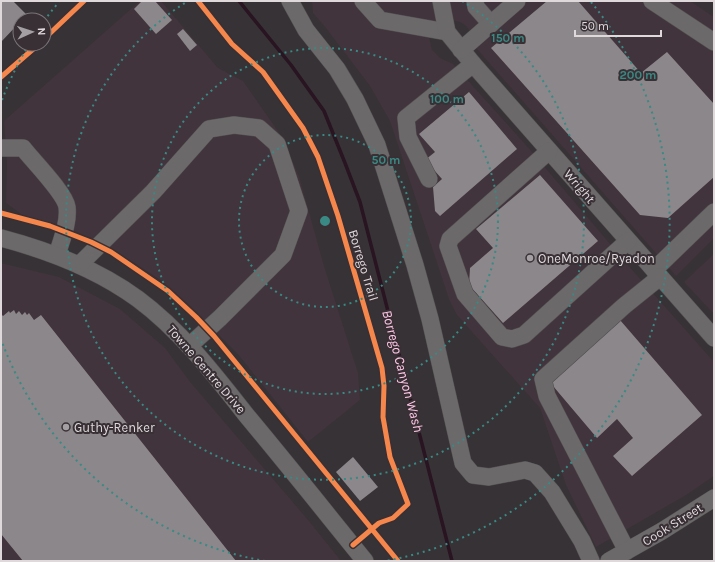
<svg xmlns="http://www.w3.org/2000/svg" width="715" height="562" viewBox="0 0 715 562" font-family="Karla,sans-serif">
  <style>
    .built { fill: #41343c }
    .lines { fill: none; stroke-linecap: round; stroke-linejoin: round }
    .stream { stroke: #291421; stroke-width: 3.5 }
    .building { fill: #8b878a }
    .minor-casing { stroke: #514e50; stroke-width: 18 }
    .minor { stroke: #6b696a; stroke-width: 17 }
    .cycleway-casing { stroke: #393035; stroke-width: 8 }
    .cycleway { stroke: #f5874c; stroke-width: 5 }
    .ring { fill: none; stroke: #398a84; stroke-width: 2; stroke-dasharray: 2 4 }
    .poi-dot { fill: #a49fa2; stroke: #393035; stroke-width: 1.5 }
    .labels { text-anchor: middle; stroke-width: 4; stroke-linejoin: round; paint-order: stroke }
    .street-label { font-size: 13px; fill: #dfd9dc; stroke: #393035 }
    .poi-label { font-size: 13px; fill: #dfd9dc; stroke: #393035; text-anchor: start }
    .water-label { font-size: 14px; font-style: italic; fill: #fec7e6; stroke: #393035 }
    .centre { fill: #398a84; stroke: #393035; stroke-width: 2 }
    .ring-label { font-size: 12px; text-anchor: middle; font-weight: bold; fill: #398a84; stroke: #393035; stroke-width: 4; stroke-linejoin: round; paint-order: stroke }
  </style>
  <rect width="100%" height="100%" fill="#373235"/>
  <g class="built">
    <path d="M140 1H161L218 68 243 81 280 134 299 176 324 266 358 373 360 400 308 442 237 353 197 313 162 281 111 248 21 214 6 203 7 164 4 121Z"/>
    <path d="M312 1H690L714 17V238L676 276 477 49 470 31 465 25 460 22 448 19 429 37 432 50 440 58 453 64 525 144 634 272 714 362V476L686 495 596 547 566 485 540 408 457 315 449 299 390 121 370 86 326 28 313 13Z"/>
    <path d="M714 254V314L684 282Z"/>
    <path d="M1 263 59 277 120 309 165 348 191 383 309 521 341 561H1Z"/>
  </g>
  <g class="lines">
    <path class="stream" d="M239 1 291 65 324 111 345 163 360 202 452 561"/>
  </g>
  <g class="building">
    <path d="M1 1H13L27 15 22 20H20V22L1 42Z"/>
    <path d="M142 1H155L172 20 156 34 134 9Z"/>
    <path d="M547 1H578L641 73 667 52 714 104V177L668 218 640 215 491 48Z"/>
    <path d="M183 29 197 45 190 51 177 34Z"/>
    <path d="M469 92 517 149 440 216 435 211 433 187 442 179 425 160 435 152 419 134Z"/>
    <path d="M540 175 598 241 503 323 469 285 470 268 493 248 476 229Z"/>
    <path d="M14 310 16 314 19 311 22 315 25 312 27 315 29 313 34 320 41 315 236 561H23L1 534V314L3 316 9 311 10 313Z"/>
    <path d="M620 320 702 415 632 476 613 456 633 438 617 419 597 438 553 386V376Z"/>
    <path d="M353 457 378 487 360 501 336 472Z"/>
  </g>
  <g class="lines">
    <g class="minor-casing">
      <g id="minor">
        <path d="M290 1 306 30 337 69 355 99 377 145 415 265 430 319 463 463 473 475 489 477 525 470 535 473 552 492 582 541 591 561"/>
        <path d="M363 1 380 20 447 32"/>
        <path d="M441 1 447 32 473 64 714 338"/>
        <path d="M475 1 476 7 491 24"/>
        <path d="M652 1 714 42"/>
        <path d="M461 50 517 1"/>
        <path d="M1 148H23C33 161 65 193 67 207 69 223 61 241 57 255"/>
        <path d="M549 151 450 239 448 246 465 294 502 337 512 339 524 335 628 241"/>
        <path d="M429 179 408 137 406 118 473 64"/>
        <path d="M1 238C50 251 97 269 138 299 181 331 214 374 247 416 287 464 326 513 365 561"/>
        <path d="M79 265 153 192 209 129 234 125 259 128 277 144 299 211 283 255 220 318 189 346"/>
        <path d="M654 270 714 212"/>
        <path d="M627 551 547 396 543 379 624 306 660 277"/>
        <path d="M609 561 662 531 714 498"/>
      </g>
    </g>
    <use href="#minor" class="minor"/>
    <g class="cycleway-casing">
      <g id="cycleway">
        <path d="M198 1 232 44 263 72 303 128 318 157 338 216 382 368 384 386 383 417 390 457 408 504 393 518 379 523 353 545"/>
        <path d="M44 39 84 1"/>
        <path d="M1 77 39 44"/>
        <path d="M1 213 50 226 91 242 111 252 168 291 196 317 214 336 398 561"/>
      </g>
    </g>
    <use href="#cycleway" class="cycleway"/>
  </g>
  <g class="ring">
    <circle cx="325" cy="221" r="86"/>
    <circle cx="325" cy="221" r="173"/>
    <path d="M462 1A259 259 0 1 1 188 1"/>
    <path d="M265 561A345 345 0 0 1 2 342M2 100A345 345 0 0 1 28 46M44 21A345 345 0 0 1 59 2M591 2A345 345 0 0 1 385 561"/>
  </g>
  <g class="poi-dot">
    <circle cx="530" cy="258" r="4"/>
    <circle cx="66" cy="427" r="4"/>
  </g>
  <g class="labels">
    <g class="street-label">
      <text transform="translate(580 186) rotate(49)" y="5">Wright</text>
      <text transform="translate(364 265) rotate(73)" y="5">Borrego Trail</text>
      <text transform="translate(207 369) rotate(49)" y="5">Towne Centre Drive</text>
      <text transform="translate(672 524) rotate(-32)" y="5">Cook Street</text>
    </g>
    <g class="poi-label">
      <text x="538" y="263">OneMonroe/Ryadon</text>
      <text x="74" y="432">Guthy-Renker</text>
    </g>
    <g class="water-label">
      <text transform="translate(403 371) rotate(75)" y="5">Borrego Canyon Wash</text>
    </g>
  </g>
  <circle cx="325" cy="221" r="6" class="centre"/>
  <g class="ring-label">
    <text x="508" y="42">150 m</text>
    <text x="638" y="79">200 m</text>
    <text x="447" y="103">100 m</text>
    <text x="386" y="164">50 m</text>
  </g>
  <rect width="715" height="562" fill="none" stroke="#dfd9dc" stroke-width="4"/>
  <g transform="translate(32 32) rotate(87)"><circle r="19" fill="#393035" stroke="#7b7478"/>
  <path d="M0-3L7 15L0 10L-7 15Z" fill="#a49fa2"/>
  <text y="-6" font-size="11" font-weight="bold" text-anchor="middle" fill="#dfd9dc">N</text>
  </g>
  <path d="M575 30v6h86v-6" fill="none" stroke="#dfd9dc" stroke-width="2"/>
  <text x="581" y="30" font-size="12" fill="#dfd9dc" stroke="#393035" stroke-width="3" paint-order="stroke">50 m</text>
</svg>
